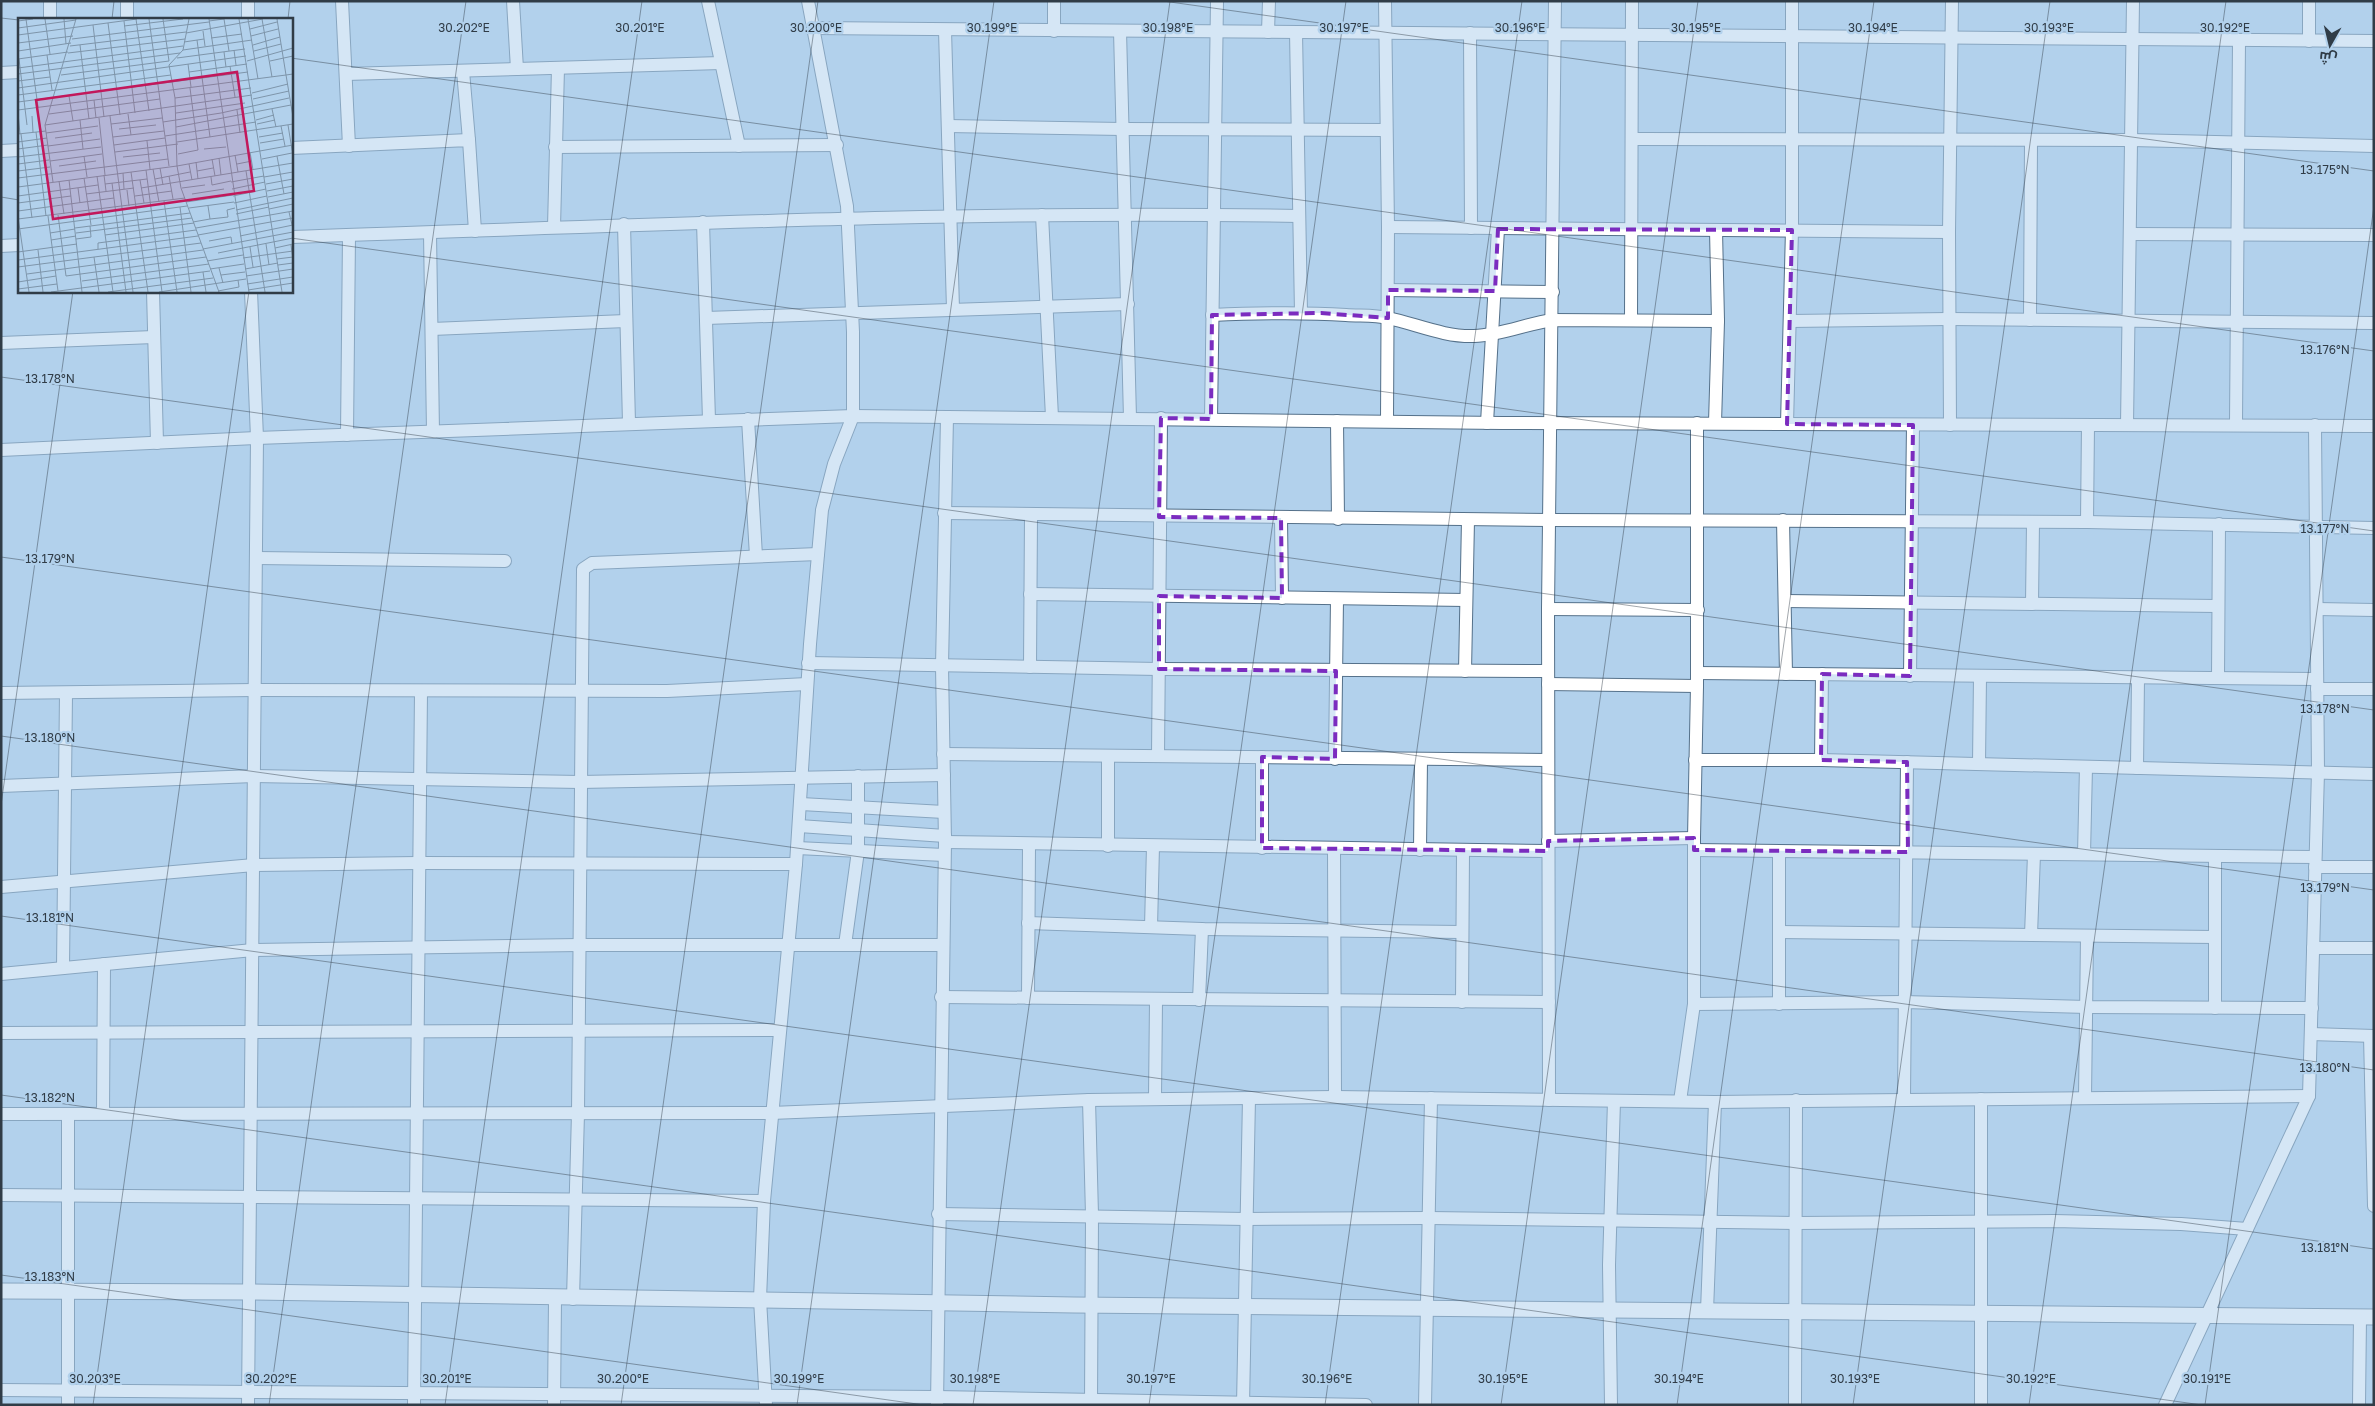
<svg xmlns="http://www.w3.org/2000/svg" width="2375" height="1406" viewBox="0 0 2375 1406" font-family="'Golos Text',Cairo,sans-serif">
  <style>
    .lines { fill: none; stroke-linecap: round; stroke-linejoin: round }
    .minor-casing { stroke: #55718a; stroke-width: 14 }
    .major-casing { stroke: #55718a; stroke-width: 17 }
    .minor { stroke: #fff; stroke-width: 12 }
    .major { stroke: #fff; stroke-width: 15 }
    .marked { fill: none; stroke: #7b2cbf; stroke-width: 4; stroke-dasharray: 10 6; stroke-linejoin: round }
    .ticks { fill: none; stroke: #303c47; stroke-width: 1; stroke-opacity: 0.45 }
    .inset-road { fill: none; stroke: #7e95aa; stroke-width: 1 }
    .view { fill: #c2185b; fill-opacity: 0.15; stroke: #c2185b; stroke-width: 2.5 }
    .inset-edge { fill: none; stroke: #303c47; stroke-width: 2.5 }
    .ticks-label { font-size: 12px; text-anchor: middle; fill: #303c47; stroke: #b2d1ec; stroke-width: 4.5; stroke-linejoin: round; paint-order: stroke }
  </style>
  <rect width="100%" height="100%" fill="#b2d1ec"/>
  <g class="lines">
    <g class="minor-casing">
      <g id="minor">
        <path d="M50 1V19"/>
        <path d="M248 1V19"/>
        <path d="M342 1 349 146"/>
        <path d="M513 1 517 69"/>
        <path d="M708 1 739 146"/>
        <path d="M1054 1V31"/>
        <path d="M1385 1 1388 227 1387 421"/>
        <path d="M127 19V1"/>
        <path d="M813 28 2374 41"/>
        <path d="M945 30 953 309"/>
        <path d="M1120 31 1130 418"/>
        <path d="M1268 32 1269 1"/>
        <path d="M1296 32 1301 313"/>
        <path d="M1470 33 1471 228"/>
        <path d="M2309 41V1"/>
        <path d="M463 71 469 140"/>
        <path d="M1 73 19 72"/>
        <path d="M346 74 721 63"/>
        <path d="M948 126 1122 129 1386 130"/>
        <path d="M1633 139 2132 140 2374 146"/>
        <path d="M555 147 837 145"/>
        <path d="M291 148 469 140 475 231"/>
        <path d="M1 151 19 150"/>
        <path d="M1042 215 1052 417"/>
        <path d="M703 222 709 420"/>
        <path d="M624 224 629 423"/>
        <path d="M554 227 558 68"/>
        <path d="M1388 227 1949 232"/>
        <path d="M430 233 433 432"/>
        <path d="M2130 234 2374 235"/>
        <path d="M291 237C627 226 963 210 1299 216"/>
        <path d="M1 246 19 245"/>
        <path d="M1388 290 1553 292"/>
        <path d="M153 291 157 443"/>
        <path d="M1212 315C1257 313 1301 312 1346 315 1360 316 1375 315 1388 318 1416 324 1444 337 1474 336 1501 335 1526 324 1552 320L1718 321"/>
        <path d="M706 318 1128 304"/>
        <path d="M1631 320 1632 1"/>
        <path d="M2030 320 2031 140"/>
        <path d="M1790 321 1949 319 2374 323"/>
        <path d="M432 329 626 321"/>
        <path d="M1 343 154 337"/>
        <path d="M748 419 756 556"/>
        <path d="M1211 419 1217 1"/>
        <path d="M1337 421 1338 519"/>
        <path d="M1487 423 1498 229"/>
        <path d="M1715 423 1718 321 1716 230"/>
        <path d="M1787 424 1792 230V1"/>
        <path d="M2236 424 2239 40"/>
        <path d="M1950 425 1949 232 1952 1"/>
        <path d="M2127 425 2133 1"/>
        <path d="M347 435 349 235"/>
        <path d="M1 450 257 438 853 416V332L847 206 808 1"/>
        <path d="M944 513 1549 520 2087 522 2374 528"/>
        <path d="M1281 518 1282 598"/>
        <path d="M1783 520 1786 674"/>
        <path d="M2087 522 2088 425"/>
        <path d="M256 558 505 561"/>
        <path d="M1030 594 1466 600"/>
        <path d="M1785 601 2217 606"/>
        <path d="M2032 604 2033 522"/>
        <path d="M1548 609 1698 610"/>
        <path d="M2317 609 2374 610"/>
        <path d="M808 663 1159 669 1548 671"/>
        <path d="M1030 667 1031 515"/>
        <path d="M1465 671 1468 520"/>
        <path d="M1697 673 2317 679"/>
        <path d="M1910 676 1913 425"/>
        <path d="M2218 678 2219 524"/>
        <path d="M1548 684 1697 686"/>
        <path d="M2317 689H2374"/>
        <path d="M1 693 255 690 667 691 807 684"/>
        <path d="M943 754 1548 760"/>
        <path d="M1158 756 1161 418"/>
        <path d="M1335 759 1337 599"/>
        <path d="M1695 760H1821L2374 774"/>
        <path d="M1821 760 1822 674"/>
        <path d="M1979 764 1980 676"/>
        <path d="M2137 768 2138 678"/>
        <path d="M1 786 254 776 580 782 944 775"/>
        <path d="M801 804 944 812"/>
        <path d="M799 826 945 836"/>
        <path d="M1548 841 1694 838"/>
        <path d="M945 842 1548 851"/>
        <path d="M1108 846V757"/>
        <path d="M797 848 944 855"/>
        <path d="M1262 848V757"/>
        <path d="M1334 849 1335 1097"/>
        <path d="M1420 850 1421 759"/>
        <path d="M1694 850 2315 857"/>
        <path d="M2084 854 2086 767"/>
        <path d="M2315 867H2374"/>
        <path d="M1 887 254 865 419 863 796 864"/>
        <path d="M1028 923 1202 929 1462 932"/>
        <path d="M1151 927 1153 846"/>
        <path d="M1779 932 2215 937"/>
        <path d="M2031 935 2034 854"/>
        <path d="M845 945 858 851V776"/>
        <path d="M2313 948H2374"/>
        <path d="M63 968 66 693"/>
        <path d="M1 974 253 950 579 945H942"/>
        <path d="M941 997 1549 1002"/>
        <path d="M1028 998 1029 844"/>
        <path d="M1199 1000 1202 929"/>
        <path d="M1462 1002 1463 851"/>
        <path d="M1694 1004 1904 1002 2087 1007 2312 1008"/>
        <path d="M1779 1004V852"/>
        <path d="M2215 1008V856"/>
        <path d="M1 1033 779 1030"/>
        <path d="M2311 1034 2374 1036"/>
        <path d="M2370 1036 2374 1206"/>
        <path d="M2085 1098 2087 936"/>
        <path d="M1155 1099 1156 1000"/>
        <path d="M1904 1099 1907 762"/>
        <path d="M1089 1100 1092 1215 1091 1405"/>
        <path d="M1549 1100 1548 609 1555 1"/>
        <path d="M1680 1101 1694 1004V838L1697 686V423"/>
        <path d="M103 1113 104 964"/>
        <path d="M1 1114 771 1113 1089 1100 1335 1097 1715 1102 2309 1096"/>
        <path d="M1 1195 764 1201"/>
        <path d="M938 1214 1246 1219 1429 1218 1797 1223 2054 1221 2181 1224 2247 1229"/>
        <path d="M573 1299 578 1113 583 569 592 563 818 554"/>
        <path d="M1707 1311 1715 1102"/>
        <path d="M1 1390 937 1397 1366 1405"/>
        <path d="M68 1405V1114"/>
        <path d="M248 1405 257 438 251 291"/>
        <path d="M414 1405 421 691"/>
        <path d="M554 1405 555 1298"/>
        <path d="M766 1405 760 1299 764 1201 796 864 810 644 822 510 834 464 853 416 1502 423 2374 426"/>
        <path d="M937 1405 945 842 942 666 947 417"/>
        <path d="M1243 1405 1249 1098"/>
        <path d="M1425 1405 1431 1098"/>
        <path d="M1611 1405 1609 1265 1614 1101"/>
        <path d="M1795 1405 1796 1100"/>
        <path d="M1981 1405V1099"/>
        <path d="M2165 1405 2309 1096 2318 772 2315 425"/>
        <path d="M2359 1405 2360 1317"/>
      </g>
    </g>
    <g class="major-casing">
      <path id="major" d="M1 1291 250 1292 1074 1305 2374 1317"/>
    </g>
    <use href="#minor" class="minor"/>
    <use href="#major" class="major"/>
  </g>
  <path d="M0 0H2375V1406H0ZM1498 229 1792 230 1787 424 1913 425 1910 676 1822 674 1821 760 1907 762 1908 852 1694 850V838L1548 841V851L1262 848V757L1335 759 1336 671 1159 669V596L1282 598 1281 518 1159 517 1161 418 1211 419 1212 315 1321 313 1388 318V290L1495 291Z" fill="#b2d1ec" fill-opacity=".55" fill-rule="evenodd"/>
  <path class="marked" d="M1498 229 1792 230 1787 424 1913 425 1910 676 1822 674 1821 760 1907 762 1908 852 1694 850V838L1548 841V851L1262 848V757L1335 759 1336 671 1159 669V596L1282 598 1281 518 1159 517 1161 418 1211 419 1212 315 1321 313 1388 318V290L1495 291Z"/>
  <path class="ticks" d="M1163 1 2374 171M1 18 19 20M112 19 114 1M288 19 290 1M291 58 2374 351M1 197 19 200M291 238 2374 531M1 377 2374 710M1 557 2374 890M1 736 2374 1070M1 805 73 291M1 916 2374 1249M1 1095 2202 1405M1 1275 924 1405M93 1405 249 291M269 1405 466 1M445 1405 642 1M621 1405 818 1M797 1405 994 1M973 1405 1170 1M1149 1405 1346 1M1325 1405 1522 1M1501 1405 1698 1M1677 1405 1874 1M1853 1405 2050 1M2029 1405 2226 1M2205 1405 2374 206"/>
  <g transform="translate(18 18)">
    <rect width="275" height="275" fill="#b2d1ec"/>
    <path class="inset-road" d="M8 1 20 89M27 1 32 36M46 1 48 26M118 1 131 93M131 1 151 148M145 1 151 43M191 1 231 274M206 1 211 33M221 1 264 274M230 1 240 61M244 1 254 59M259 1 268 57 275 56M0 3 15 1M106 3 117 95M191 3 206 1M90 5 102 97M75 7 86 99M106 8 165 1M0 10 58 2M232 11 259 4M185 13 187 28M168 15 245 1M0 17 119 1M233 18 260 11M193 20 224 16M54 21 191 4M179 22 192 119M166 24 186 21M0 25 55 18M62 27 71 101M235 27 262 19M52 28 168 14M165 32 234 22M216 32 218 47M0 33 53 25M236 33 263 26M206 34 208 49M50 35 167 21M29 37 34 72M159 40 227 31M0 41 50 34M1 41 9 107M229 43 275 30M252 43 275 38M170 46 173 69M212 48 217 79M0 50 165 28M171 54 229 46M0 56 162 35M43 57 151 43M0 63 32 59M0 70 228 38M234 75 270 66M0 77 153 57M51 78 55 103M157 80 233 70M235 81 271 73M76 82 78 100M0 84 230 54M19 90 23 113M254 91 258 109M0 92 268 57 275 99M219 92 222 115M0 95 2 116M158 95 227 85M31 96 142 81M110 96 113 117M14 98 15 114M92 98 115 274M81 100 87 157M62 102 65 131M238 102 256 97M145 104 203 95 271 80M93 106 144 100M239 106 257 102M27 107 234 77M270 107 275 138M263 108 267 128M158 109 273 87M101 111 138 107M18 114 28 198M28 115 80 108M0 116 28 113M3 116 14 200M147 118 238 104M95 119 146 113M241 119 265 115M37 120 74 115M129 123 132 151M0 124 29 120M159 124 275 106M242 125 266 121M96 127 147 120M30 128 82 121M0 131 30 127M186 131 208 129M97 134 160 126M232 134 235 152M160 136 180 132 172 70M217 137 220 154M66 138 69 159M259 138 266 176M0 139 83 129M105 139 142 135M201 140 203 157M194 141 197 158M244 141 274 135M32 143 84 136M178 144 180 161M0 146 31 142M171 146 174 162M219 146 234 143M41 148 78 143M142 150 145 167M135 151 141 184M128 152 144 274M0 153 32 149M179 153 195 150M228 153 247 274M113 154 130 274M105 155 106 171M86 157 88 173M79 158 95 274M151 158 155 181M193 159 194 167 213 163M246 159 275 154M0 160 150 141M66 160 73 207M137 161 172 154M51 162 64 274M122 162 126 185M41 163 46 196M35 164 27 107 58 1M213 164 246 158M94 165 108 274M87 166 129 161M248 166 275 161M0 169 159 148 157 80 151 47 165 32 171 1M60 170 62 185M123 170 275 145M164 170 187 167M214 171 247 164M109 172 111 188M249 173 275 168M68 176 116 170M174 176 206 171M0 178 80 167M117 178 154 173M215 178 248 171M250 179 275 174M146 183 159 274M168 184 215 177M0 185 53 178M216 185 249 178M162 189 173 274M171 190 216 184M251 191 275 186M218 192 275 180M0 193 96 180M271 194 275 211M218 196 251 189M40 197 48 258 188 239M30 198 40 273M0 199 11 274M0 201 167 180M192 201 210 199 209 192 217 190M175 204 192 201 190 188M57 210 172 195M178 210 275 193M0 211 169 188M32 215 57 211M58 215 174 200M87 217 176 205M180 217 275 200M222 218 275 207M58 221 73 219 72 208M33 222 58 218M191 223 213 219 214 226M248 226 251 247M273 227 275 242M232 229 235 249M257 230 275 226M80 231V225L178 212M185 231 275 214M20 232 25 274M0 234 59 226M200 235 275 220M76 239 81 274M225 240 275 233M259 241 275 239M0 242 180 218M189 243 225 237M260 247 275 245M0 249 183 225M201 250 205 265M192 251 226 246M227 251 260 245M185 254 188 274M9 256 185 232M203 257 227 254M228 258 275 251M64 263 191 246M0 264 38 258M229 266 275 259M0 271 39 266M230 272 275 265M200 273 221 269 220 262M33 274 192 253M90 274 195 260M141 274 228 261M201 274 163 170 159 148 275 127"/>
    <path class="view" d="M219 54 236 173 35 201 18 82Z"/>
    <rect width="275" height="275" class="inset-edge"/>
  </g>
  <g class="ticks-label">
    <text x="464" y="32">30.202°E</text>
    <text x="640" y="32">30.201°E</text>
    <text x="816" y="32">30.200°E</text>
    <text x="992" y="32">30.199°E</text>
    <text x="1168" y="32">30.198°E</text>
    <text x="1344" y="32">30.197°E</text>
    <text x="1520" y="32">30.196°E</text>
    <text x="1696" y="32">30.195°E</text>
    <text x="1873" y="32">30.194°E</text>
    <text x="2049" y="32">30.193°E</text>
    <text x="2225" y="32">30.192°E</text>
    <text x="2325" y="174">13.175°N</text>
    <text x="2325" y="354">13.176°N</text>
    <text x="50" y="383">13.178°N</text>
    <text x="2325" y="533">13.177°N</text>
    <text x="50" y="563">13.179°N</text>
    <text x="2325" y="713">13.178°N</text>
    <text x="50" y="742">13.180°N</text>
    <text x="2325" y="892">13.179°N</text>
    <text x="50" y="922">13.181°N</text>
    <text x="2325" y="1072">13.180°N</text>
    <text x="50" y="1102">13.182°N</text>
    <text x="2325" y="1252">13.181°N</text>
    <text x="50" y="1281">13.183°N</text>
    <text x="95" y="1383">30.203°E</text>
    <text x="271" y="1383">30.202°E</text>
    <text x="447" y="1383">30.201°E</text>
    <text x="623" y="1383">30.200°E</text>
    <text x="799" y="1383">30.199°E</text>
    <text x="975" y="1383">30.198°E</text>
    <text x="1151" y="1383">30.197°E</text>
    <text x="1327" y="1383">30.196°E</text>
    <text x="1503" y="1383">30.195°E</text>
    <text x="1679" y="1383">30.194°E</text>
    <text x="1855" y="1383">30.193°E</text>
    <text x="2031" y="1383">30.192°E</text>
    <text x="2207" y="1383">30.191°E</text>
  </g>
  <rect width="2375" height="1406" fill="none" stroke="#303c47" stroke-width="5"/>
  <g transform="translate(2330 45) rotate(188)" stroke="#b2d1ec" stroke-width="4" paint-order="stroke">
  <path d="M0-4L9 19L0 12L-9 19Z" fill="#303c47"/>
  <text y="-8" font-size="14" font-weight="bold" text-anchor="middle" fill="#303c47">ش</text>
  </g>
</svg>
